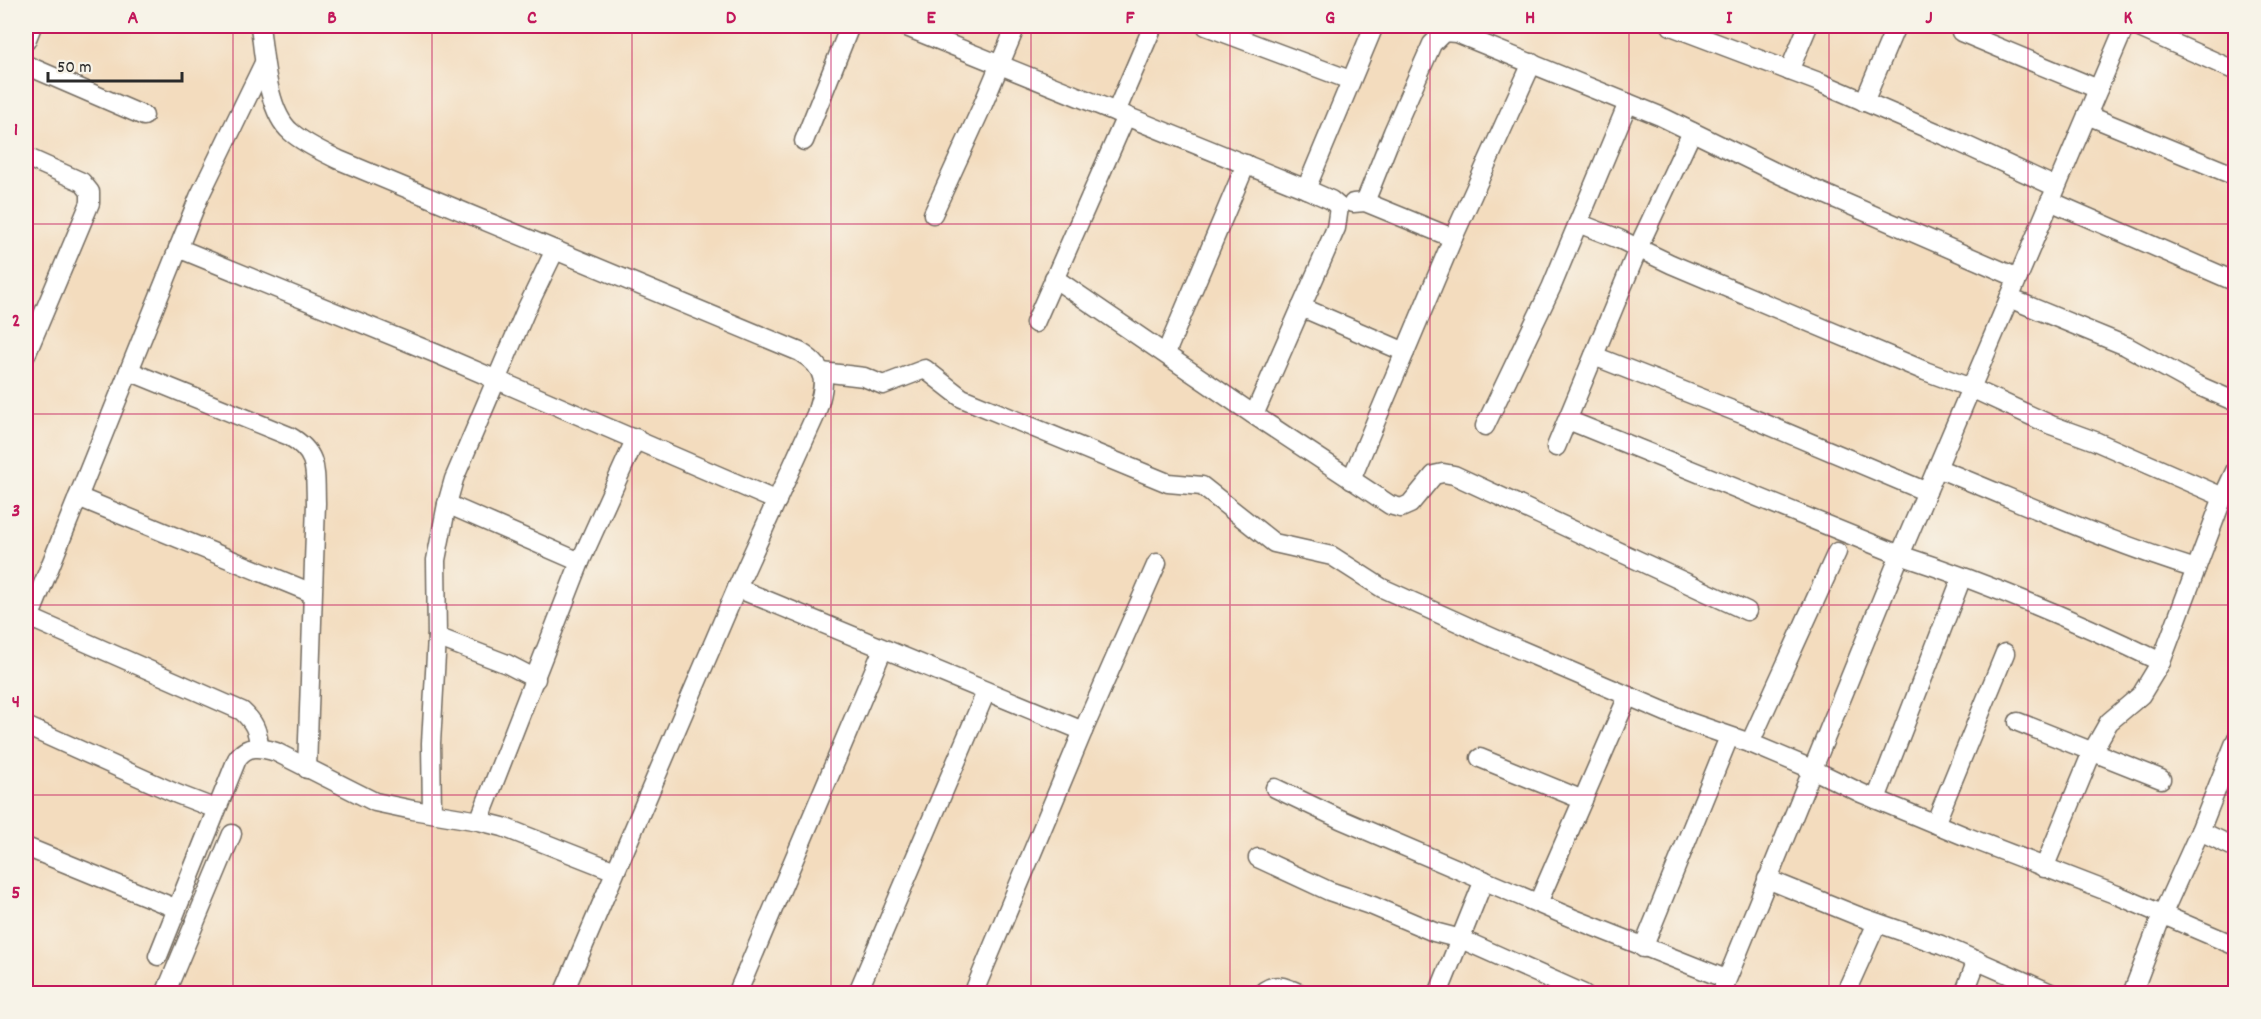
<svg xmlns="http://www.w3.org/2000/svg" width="2261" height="1019" viewBox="0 0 2261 1019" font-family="Dekko,sans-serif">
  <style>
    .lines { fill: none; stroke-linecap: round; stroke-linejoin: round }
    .minor-casing { stroke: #71695e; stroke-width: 21 }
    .minor { stroke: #fff; stroke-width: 18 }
    .grid { fill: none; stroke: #c2185b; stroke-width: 1.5; stroke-opacity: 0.55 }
    .neatline { fill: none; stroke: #c2185b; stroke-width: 2 }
    .grid-label { font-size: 20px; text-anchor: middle; font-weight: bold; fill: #c2185b }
  </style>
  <rect width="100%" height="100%" fill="#f7f3e8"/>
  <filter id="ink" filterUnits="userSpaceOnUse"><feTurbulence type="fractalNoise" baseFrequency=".0167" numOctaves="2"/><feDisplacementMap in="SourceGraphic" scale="12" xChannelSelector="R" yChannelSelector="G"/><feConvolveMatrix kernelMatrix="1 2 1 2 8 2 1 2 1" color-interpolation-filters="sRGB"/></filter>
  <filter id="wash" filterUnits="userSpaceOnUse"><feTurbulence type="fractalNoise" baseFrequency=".008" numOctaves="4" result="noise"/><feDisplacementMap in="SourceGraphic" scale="24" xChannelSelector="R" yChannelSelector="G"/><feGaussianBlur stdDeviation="1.35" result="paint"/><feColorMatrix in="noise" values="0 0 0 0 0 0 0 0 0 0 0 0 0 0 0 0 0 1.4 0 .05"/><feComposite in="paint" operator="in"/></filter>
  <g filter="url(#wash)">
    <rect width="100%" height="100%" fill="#f3dcbe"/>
  </g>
  <g filter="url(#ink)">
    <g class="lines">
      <g class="minor-casing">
        <g id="minor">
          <path d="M260 26C264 55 267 112 291 132 305 144 323 152 339 160L800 352C830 370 825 385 816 414L737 588 563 994"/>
          <path d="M904 26 1306 189 1331 200 1339 207"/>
          <path d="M1206 26 1350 80"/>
          <path d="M1671 26 1819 82 1952 139 2056 187"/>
          <path d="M2135 26 2236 71"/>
          <path d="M1961 32 2098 89"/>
          <path d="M26 41 32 26"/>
          <path d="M26 65 144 116"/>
          <path d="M1789 71 1808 26"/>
          <path d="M1864 102 1896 26"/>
          <path d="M1116 112 1153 26"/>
          <path d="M2087 115 2233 175"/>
          <path d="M804 141 850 26"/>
          <path d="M26 157 82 182 90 192V203L26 355"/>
          <path d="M1306 189 1374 26"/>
          <path d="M2050 201 2236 282"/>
          <path d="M1365 202 1393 132 1432 44 1444 32 1456 33 1660 116 1781 175 2018 278"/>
          <path d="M933 214 981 109 1016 26"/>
          <path d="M1578 223 1619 239 1671 264 1925 371 1971 388 2051 425 2095 441 2223 497"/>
          <path d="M1453 238 1532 63"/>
          <path d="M178 248 437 354 777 501"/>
          <path d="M1054 278 1254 415 1390 505 1401 508 1410 504 1434 475 1443 473 1454 475 1747 611"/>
          <path d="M2009 298 2126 346 2197 385 2236 402"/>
          <path d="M1301 307 1405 352"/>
          <path d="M1035 323 1126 116"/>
          <path d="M1166 353 1246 164"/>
          <path d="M1594 356 1742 414 1927 492"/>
          <path d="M129 371 289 436C319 453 315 471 316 503L307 769"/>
          <path d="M822 372 864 377 883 385 925 369 962 398 1168 483 1202 486 1274 543 1332 556 1382 588 1493 638 1689 722 1750 743 1814 770 1861 793 1967 837 2117 895 2236 946"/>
          <path d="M1254 415 1336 228 1339 207"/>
          <path d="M1568 420 1900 555C1990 584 2077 621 2161 662"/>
          <path d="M1485 426 1551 288 1628 103"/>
          <path d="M1556 447 1643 237 1692 132"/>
          <path d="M1937 468C2024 503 2107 542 2196 569"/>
          <path d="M1351 480 1453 238 1365 202 1353 203"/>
          <path d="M78 497 312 593"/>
          <path d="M447 504 580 562"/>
          <path d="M737 588 1083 731"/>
          <path d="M26 616 242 711C254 722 258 730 259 747"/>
          <path d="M26 626 199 197 264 63"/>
          <path d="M437 637 507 664 536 679"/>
          <path d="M2018 722 2161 779"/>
          <path d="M26 726 177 794 216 809"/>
          <path d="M1750 743 1837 552"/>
          <path d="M1480 758 1583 800"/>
          <path d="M1275 788 1340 819 1572 918 1726 979"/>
          <path d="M1876 799 1962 577"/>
          <path d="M432 812 431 743 437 637 436 560 447 504 454 479 526 310 555 250"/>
          <path d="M479 821 580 562 636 438"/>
          <path d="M1935 824 2005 653"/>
          <path d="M2200 831 2236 848"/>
          <path d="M26 847 175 908"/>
          <path d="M1258 858 1329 891 1373 906 1434 932 1461 939 1584 994"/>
          <path d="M2044 868 2092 752 2109 722 2141 695 2161 662 2223 497 2236 469"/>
          <path d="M1767 879 1858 916 1941 945 2053 994"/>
          <path d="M1538 903 1628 696"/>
          <path d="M1643 948 1729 737"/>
          <path d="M158 956 237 759C247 744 261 747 276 752L375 802 413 810 479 821 503 827 615 871"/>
          <path d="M165 994 232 834"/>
          <path d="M737 994 883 649"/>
          <path d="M857 994 986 692"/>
          <path d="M973 994 1083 731 1157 563"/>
          <path d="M1261 994C1274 981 1286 987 1301 994"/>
          <path d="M1438 994 1484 880"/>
          <path d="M1721 994 1900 555 2125 26"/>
          <path d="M1845 994 1877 923"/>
          <path d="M1964 994 1977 960"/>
          <path d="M2132 994 2162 915 2200 831 2236 740"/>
        </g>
      </g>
      <use href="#minor" class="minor"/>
    </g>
  </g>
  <path class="grid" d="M233 26V994M432 26V994M632 26V994M831 26V994M1031 26V994M1230 26V994M1430 26V994M1629 26V994M1829 26V994M2028 26V994M26 224H2236M26 414H2236M26 605H2236M26 795H2236"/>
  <rect width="2261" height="1019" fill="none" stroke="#f7f3e8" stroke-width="66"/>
  <path d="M48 72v9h134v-9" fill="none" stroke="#2b2b2b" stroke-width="3"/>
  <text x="57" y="72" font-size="18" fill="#2b2b2b" stroke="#f7f3e8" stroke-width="4.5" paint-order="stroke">50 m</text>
  <rect x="33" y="33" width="2195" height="953" class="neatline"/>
  <g class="grid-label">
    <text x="133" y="23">A</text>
    <text x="332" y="23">B</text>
    <text x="532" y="23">C</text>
    <text x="731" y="23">D</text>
    <text x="931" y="23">E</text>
    <text x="1130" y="23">F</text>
    <text x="1330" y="23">G</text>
    <text x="1530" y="23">H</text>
    <text x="1729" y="23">I</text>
    <text x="1929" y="23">J</text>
    <text x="2128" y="23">K</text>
    <text x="16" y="135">1</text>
    <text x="16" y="326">2</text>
    <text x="16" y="516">3</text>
    <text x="16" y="707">4</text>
    <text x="16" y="898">5</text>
  </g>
</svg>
